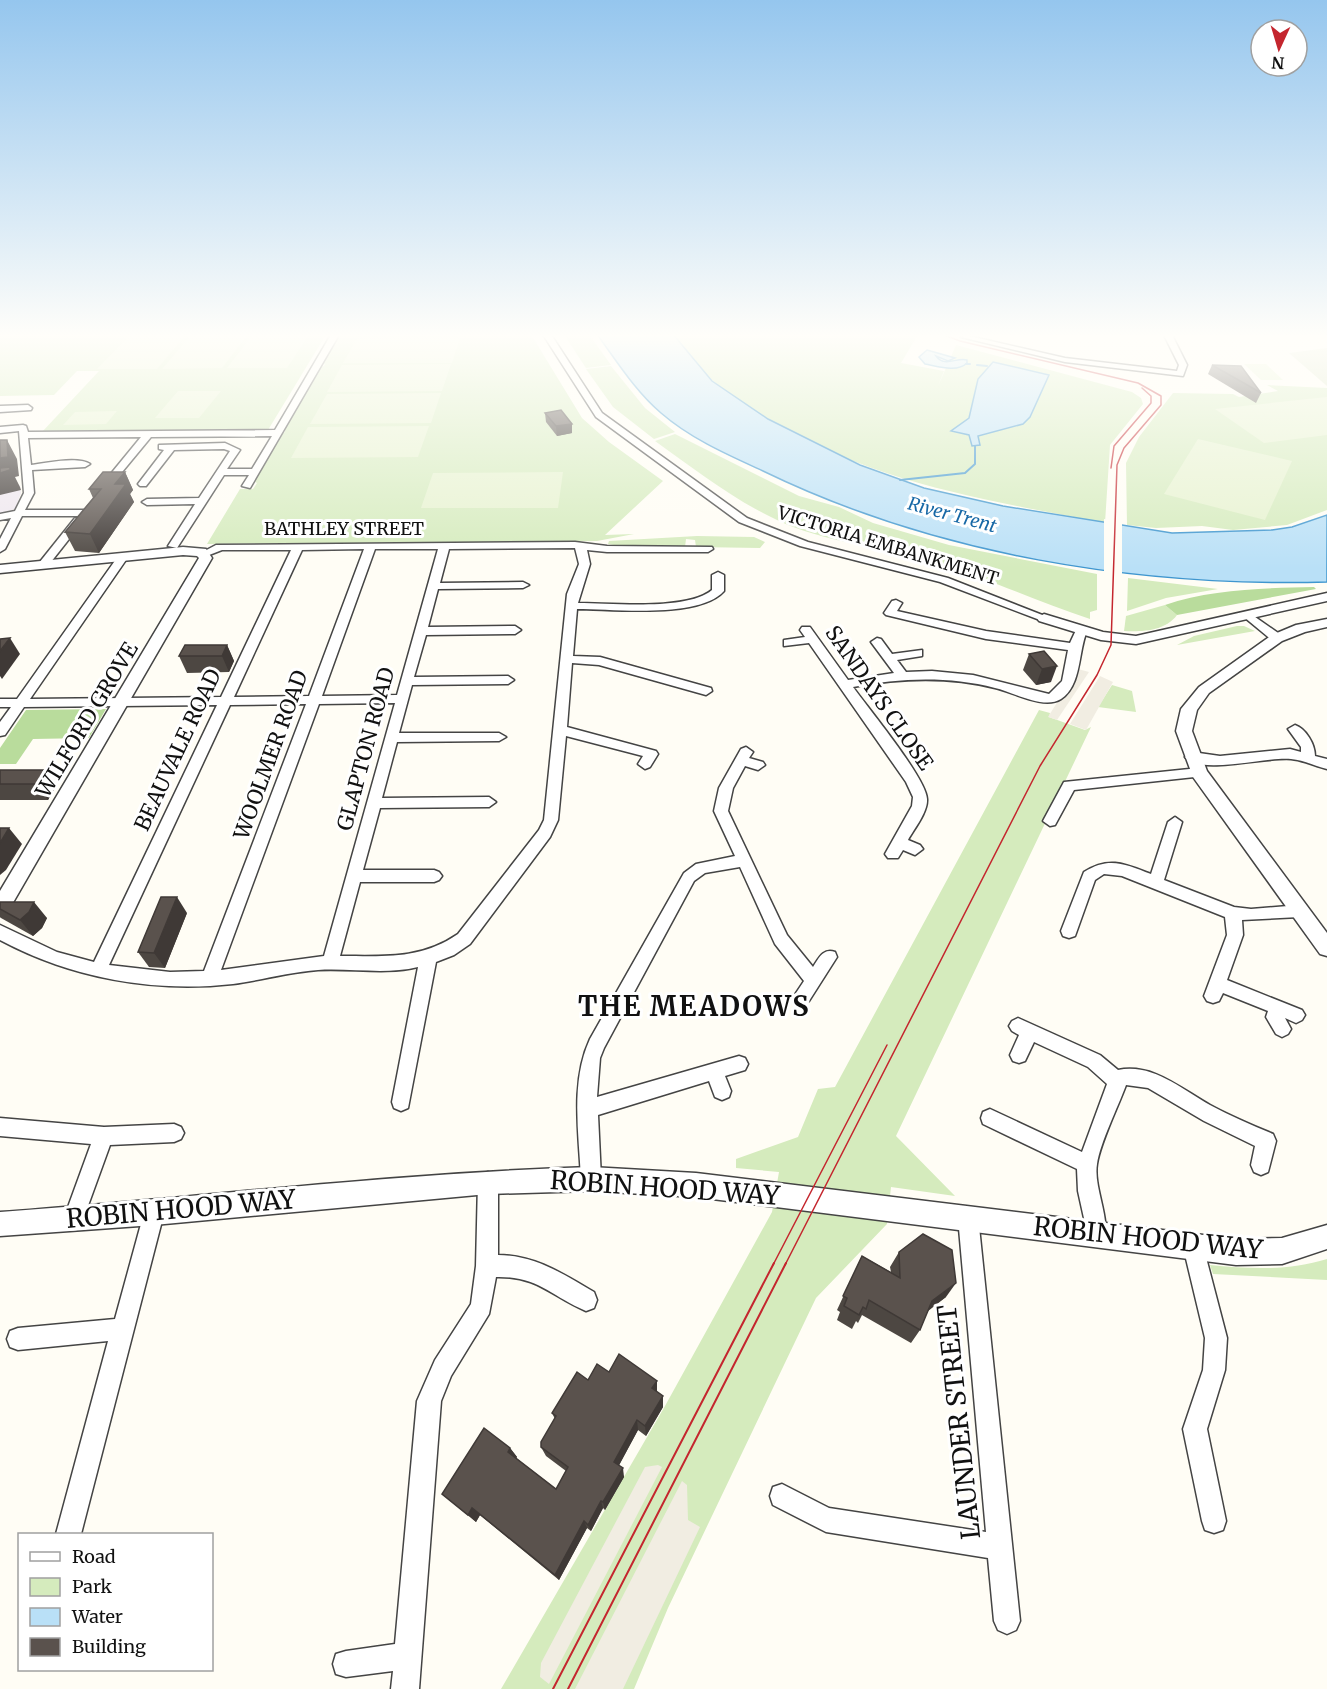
<svg xmlns="http://www.w3.org/2000/svg" width="1327" height="1689" viewBox="0 0 1327 1689" font-family="Merriweather,serif">
  <style>
    .industrial { fill: #eee6ef }
    .green { fill: #d5ebbd }
    .forest { fill: #b9dc9c }
    .cemetery { fill: #d9e3c4 }
    .pitch { fill: #e6f2cf }
    .plaza { fill: #f1ede2 }
    .water { fill: #b9e0f7; stroke: #3f96cf; stroke-width: 1.5 }
    .pier { fill: #fffdf5 }
    .lines { fill: none; stroke-linecap: round; stroke-linejoin: round }
    .stream { stroke: #3f96cf; stroke-width: 2 }
    .minor-casing { stroke: #444; stroke-width: 3 }
    .tertiary-casing { stroke: #444; stroke-width: 3 }
    .minor { fill: #fff; fill-rule: evenodd }
    .tertiary { fill: #fff; fill-rule: evenodd }
    .tram-far1 { stroke: #c4262e; stroke-width: 1.5 }
    .tram { stroke: #c4262e; stroke-width: 2 }
    .wall { fill: #4d4742 }
    .shaded-wall { fill: #3f3936 }
    .building { fill: #5a524d; stroke: #3f3936; stroke-width: 1.5 }
    .labels { text-anchor: middle; stroke-width: 6; stroke-linejoin: round; paint-order: stroke }
    .far-water-label { font-size: 18px; font-style: italic; fill: #1768a6; stroke: #fff }
    .far-street-label { font-size: 18px; fill: #111; stroke: #fff }
    .street-label { font-size: 21px; fill: #111; stroke: #fff }
    .near-street-label { font-size: 26px; fill: #111; stroke: #fff }
    .district-label { font-size: 27px; font-weight: bold; letter-spacing: 1.5px; fill: #111; stroke: #fff }
  </style>
  <rect width="100%" height="100%" fill="#fffdf5"/>
  <path class="industrial" d="M20 485 21 493 15 509 0 513V489Z"/>
  <g class="green">
    <path d="M0 333H327L268 430 42 432 99 371H77L54 395 0 396Z"/>
    <path d="M341 333H527L532 336 582 418 609 442 663 481 605 535 634 534 597 541 207 544 240 489H253L257 483 253 481 279 436 285 432 284 429 320 368 325 365 323 362Z"/>
    <path d="M563 333H588L611 365 586 368Z"/>
    <path d="M672 333H919L901 363 944 371 938 386 956 345 1132 392 1141 398 1143 404 1110 445 1105 523C982 499 866 482 759 413 744 403 727 394 714 382 698 368 686 349 672 333Z"/>
    <path d="M611 366 645 408 675 432 654 439 613 407 586 369Z"/>
    <path d="M1267 385 1327 388V510L1287 525 1233 530 1202 526 1156 528 1127 525 1126 463 1139 437 1173 393 1233 394 1239 397 1278 391Z"/>
    <path d="M675 434 799 496 839 507 873 523 949 545 1097 574V610L1090 612V619C1035 601 983 576 927 560 878 546 823 542 777 520 734 500 694 469 655 441Z"/>
    <path d="M697 536 754 537 765 542 760 548 696 547 695 540 686 539 685 547H625L608 544 609 541Z"/>
    <path d="M1128 578 1218 589 1166 598 1127 611Z"/>
    <path d="M1165 605 1177 615C1165 631 1142 632 1124 631L1126 616Z"/>
    <path d="M1237 626H1244L1255 631 1177 645 1194 636Z"/>
    <path d="M1112 685 1132 691 1136 712 1098 707Z"/>
    <path d="M1039 710 1050 713 1049 717 1085 730 1091 727 896 1136 955 1196 891 1187 887 1224 816 1298 668 1608 634 1689H501L665 1406 772 1212 779 1172 736 1168V1159L798 1137 818 1089 835 1087Z"/>
    <path d="M1327 1259V1280L1213 1274 1210 1265C1250 1269 1288 1271 1327 1259Z"/>
  </g>
  <g class="forest">
    <path d="M1314 587 1316 589 1177 615 1165 605C1211 589 1266 588 1314 587Z"/>
    <path d="M106 709 89 738 33 739 16 764H0V748L26 710Z"/>
  </g>
  <path class="cemetery" d="M1327 348V386L1289 353Z"/>
  <g class="pitch">
    <path d="M132 333H187L157 369H97Z"/>
    <path d="M193 333H249L222 368 162 369Z"/>
    <path d="M254 333H310L287 368H227Z"/>
    <path d="M460 338 452 363H343L357 339Z"/>
    <path d="M451 364 442 391 327 392 342 365Z"/>
    <path d="M1244 364H1266L1283 380H1261Z"/>
    <path d="M178 391H221L199 418H155Z"/>
    <path d="M441 393 431 423 310 424 327 394Z"/>
    <path d="M1327 397V435L1264 443 1215 409Z"/>
    <path d="M117 411 106 424 63 425 75 412Z"/>
    <path d="M429 426 418 457 291 458 308 427Z"/>
    <path d="M1198 439 1292 461 1265 520 1164 494Z"/>
    <path d="M563 472 558 508H421L433 473Z"/>
  </g>
  <g class="plaza">
    <path d="M1078 669 1089 672 1057 720 1048 717Z"/>
    <path d="M1100 676 1113 682 1086 730 1070 724Z"/>
    <path d="M658 1465 662 1467 649 1492 549 1684 540 1677 541 1663 645 1467Z"/>
    <path d="M682 1481 687 1485 688 1520 700 1527 623 1689H575Z"/>
  </g>
  <g class="water">
    <path d="M596 333H672L712 381 768 419 860 465 924 488 1003 506 1172 533 1272 530 1292 527 1327 515V582C1136 587 936 555 763 471 728 455 691 439 661 413 635 391 616 360 596 333Z"/>
    <path d="M927 350 955 358 948 361 936 356C945 368 956 357 967 360V363C957 373 937 366 925 364L919 357Z"/>
    <path d="M993 362 1049 375 1030 417 1023 424 978 436 980 445 972 446 969 435 951 431 969 418 978 379Z"/>
  </g>
  <path class="pier" d="M1104 519 1122 523V575L1104 573Z"/>
  <g class="lines">
    <g class="stream">
      <path d="M966 364H970"/>
      <path d="M977 365 987 366"/>
      <path d="M900 480 965 473 975 464V446"/>
    </g>
    <g class="minor-casing">
      <g id="minor">
        <path d="M332 333H340L250 488 242 486 249 475H224L177 548 168 546 195 504 147 505 142 502 147 499 199 498 230 451 224 449 174 450 146 486H140L138 484 164 450 159 449V445L225 443 240 450 227 469H252L272 436 151 437 108 489 105 490 100 487 141 437 28 438 31 465C45 463 78 456 90 464L85 467 32 470 34 493 25 510H84L89 513 84 516H22L5 549 0 552V539L11 518 0 520V514L15 511 24 493 19 431 0 433V427L23 425 26 426 28 432 275 430Z"/>
        <path d="M542 333H550L602 413 747 518 808 542 948 578 1050 618 1044 622 1040 620 940 582 800 546 739 522 596 417Z"/>
        <path d="M1163 333H1171L1187 365 1183 376 1065 362 961 337 965 335 1065 358 1177 371 1179 365Z"/>
        <path d="M28 405 32 408 31 410 0 412V406Z"/>
        <path d="M75 518 84 520 47 567H39V563Z"/>
        <path d="M575 542 607 546 712 547 713 549 708 552H607L587 550 590 564 578 603C612 603 687 611 712 590V575L718 572 724 575V591C699 619 614 609 577 609L573 656 600 657 711 688 712 691 706 695 599 665 572 663 567 727 656 751 658 754 650 767 645 769 638 764 643 756 566 736 558 820 550 837 470 944 454 955 436 962 408 1108 401 1111 394 1108 392 1102 418 967C386 975 351 968 318 970 290 972 262 980 233 984 153 993 71 978 0 940V925L57 952 94 962 217 705 24 707 5 735 0 736V722L11 707H0V699H17L119 555 128 557 30 699 221 697 291 550H222L204 557 199 554 216 545ZM575 548 579 564 567 594 544 820 539 830 458 934C420 960 385 956 340 956L360 882H434L439 880 442 876 439 872 434 870H363L380 808 489 807 496 802 489 797 382 798 397 742 499 741 506 737 499 733H399L412 685 508 684 514 680 508 676 414 677 426 635 515 634 521 630 515 626 428 627 438 589 523 588 529 585 523 582 440 583 449 549ZM364 549 309 696 234 697 302 550ZM375 549H438L397 695 322 696ZM395 703 324 956 221 970 319 704ZM306 704 204 971 170 972 109 965 230 705Z"/>
        <path d="M896 600 902 603 897 611 986 631 1070 643 1077 628 1081 627 1087 631C1078 651 1082 685 1061 699 1044 710 1013 692 995 688 948 676 900 678 853 687 868 708 926 778 927 799 928 812 914 829 908 840L920 845 923 849 915 855 903 850 898 858H888L885 854 912 806 913 797 906 782 809 643 784 646V640L805 637 800 630 802 627H810L848 680 894 673 871 642 877 638 881 639 892 654 922 650V656L897 660 906 672 932 671 973 675 1049 694 1062 681 1068 650 986 639 886 615 884 613 892 601Z"/>
        <path d="M1248 612 1281 635V641H1273L1244 617 1242 615Z"/>
        <path d="M1295 725C1306 729 1315 744 1315 756L1327 759V769C1315 766 1303 760 1291 759 1268 756 1200 776 1185 757L1192 752 1220 756 1290 749 1301 752V747L1288 729Z"/>
        <path d="M746 747 753 752 749 758 763 762 765 765 758 770 745 766 733 788 728 811 787 935 813 967C819 958 823 948 835 952L837 957 809 1001 803 1003 797 1001 794 996 804 981 775 944 740 867 705 873 694 881 604 1048 600 1058 597 1097 739 1056 745 1058 748 1064 745 1070 725 1076 731 1091 729 1097 722 1100 715 1097 709 1081 598 1115 601 1179 598 1186 591 1189 584 1186 581 1179C579 1133 570 1082 590 1039L684 873 696 864 735 856 714 811 719 788 741 749Z"/>
        <path d="M1199 768 1206 773 1204 776 1074 790 1055 825 1050 826 1043 821 1064 782Z"/>
        <path d="M1175 817 1182 822 1164 880 1234 907 1251 909 1300 905 1306 907 1308 911 1306 915 1300 917 1242 920 1243 935 1227 980 1302 1010 1305 1015 1302 1020 1296 1023 1285 1018 1291 1029 1288 1034 1282 1037 1276 1034 1266 1017 1268 1011 1223 993 1219 1001 1213 1003 1207 1001 1204 996 1227 935 1225 917 1122 876 1104 874 1095 880 1075 936 1069 938 1063 936 1061 931 1084 872C1109 856 1125 864 1151 874L1168 822Z"/>
        <path d="M1018 1018 1100 1055 1118 1070C1153 1063 1181 1089 1210 1105 1230 1116 1252 1125 1273 1134L1276 1141 1268 1172 1261 1175 1254 1172 1251 1165 1255 1146 1204 1121 1148 1088 1126 1085C1118 1107 1100 1143 1097 1164 1093 1188 1112 1221 1103 1241L1096 1244 1089 1241 1078 1191 1077 1169 983 1124 981 1118 983 1112 990 1109 1082 1152 1107 1084 1088 1067 1034 1042 1025 1061 1019 1063 1013 1061 1010 1055 1019 1035 1012 1031 1009 1026 1012 1021Z"/>
        <path d="M0 1118 104 1127 174 1124 181 1127 184 1133 181 1139 174 1142 110 1145 81 1225 74 1228 67 1225 64 1218 91 1144 0 1136Z"/>
        <path d="M488 1172 495 1175 498 1182V1255C535 1255 563 1274 594 1292L597 1300 594 1308 586 1311C550 1296 539 1276 496 1277L489 1314 451 1376 441 1401 419 1689H391L393 1671 346 1677 336 1674 333 1664 336 1654 346 1651 395 1644 417 1401 435 1360 471 1304 476 1266 478 1182 481 1175Z"/>
        <path d="M154 1203 161 1206 164 1213 81 1534H56L108 1341 18 1350 10 1347 7 1339 10 1331 18 1328 115 1319 144 1213 147 1206Z"/>
        <path d="M968 1207 975 1210 978 1217 1020 1621 1016 1630 1007 1634 998 1630 994 1621 988 1558 826 1532 773 1505 770 1496 773 1487 782 1484 829 1508 986 1532 958 1217 961 1210Z"/>
        <path d="M1193 1236 1200 1239 1203 1246 1227 1338 1225 1370 1207 1429 1226 1521 1223 1530 1214 1533 1205 1530 1202 1521 1183 1429 1203 1370 1205 1338 1183 1246 1186 1239Z"/>
      </g>
    </g>
    <g class="tertiary-casing">
      <g id="tertiary">
        <path d="M183 547 206 549 212 558 7 913 0 916V891L199 558 197 556 183 555 0 573V565Z"/>
        <path d="M1327 593V601L1136 644 1101 640 1039 621 1037 618 1044 614 1103 632 1136 636Z"/>
        <path d="M1327 619V627L1305 632 1282 641 1209 693 1197 710 1192 731 1207 771 1327 933V956L1320 954 1193 777 1176 731 1181 709 1199 687 1272 635 1296 625Z"/>
        <path d="M591 1167 696 1173 1236 1239 1282 1238 1327 1225V1249L1282 1264 1236 1265 696 1197 591 1191 488 1194 154 1225 0 1236V1212C197 1198 394 1173 591 1167Z"/>
      </g>
    </g>
    <use href="#minor" class="minor"/>
    <use href="#tertiary" class="tertiary"/>
    <g class="tram-far1">
      <path d="M1111 468 1114 446 1151 403V396L1142 388"/>
      <path d="M773 1265 887 1045"/>
      <path d="M785 1265 1040 766 1097 675 1111 645 1117 465 1124 448 1161 405V396L1138 383 960 341 939 333"/>
    </g>
    <g class="tram">
      <path d="M553 1689 774 1263"/>
      <path d="M568 1689 786 1263"/>
    </g>
  </g>
  <g class="wall">
    <path d="M1212 365 1261 393 1256 403 1208 374Z"/>
    <path d="M545 413 572 424V433L557 436 546 422Z"/>
    <path d="M125 472 133 490 130 494 134 502 99 553 75 551 65 532 93 498 89 489Z"/>
    <path d="M227 645 234 661 229 672 187 673 179 656Z"/>
    <path d="M1044 651 1051 682 1036 685 1023 670 1029 654Z"/>
    <path d="M0 770H45L56 786 48 800H0Z"/>
    <path d="M0 902 47 918 42 928 33 936 1 918 0 916Z"/>
    <path d="M187 913 165 968 149 967 138 952Z"/>
    <path d="M899 1252 946 1297 928 1310 920 1330 911 1343 862 1315 858 1323 856 1321 852 1329 837 1320 840 1312 837 1310 862 1256 891 1272 890 1267Z"/>
    <path d="M609 1372 657 1392 663 1407 646 1436 638 1430 619 1465 624 1477 605 1510 603 1508 591 1531 587 1528 559 1580 480 1515 476 1522 442 1494 510 1448 517 1457 516 1458 556 1489 566 1471 546 1456 541 1447 555 1419 552 1413 588 1380Z"/>
  </g>
  <g class="shaded-wall">
    <path d="M572 424V433L557 436 556 426Z"/>
    <path d="M7 440 17 459 19 476 15 477 20 487 21 490 0 495V458Z"/>
    <path d="M125 472 133 490 130 494 134 502 99 553 90 534 115 484Z"/>
    <path d="M10 638 20 654 2 679 0 676V651Z"/>
    <path d="M227 645 234 661 229 672 222 656Z"/>
    <path d="M1057 666 1051 682 1036 685 1042 669Z"/>
    <path d="M45 770 56 786 48 800 37 784Z"/>
    <path d="M9 828 22 844 6 870 0 875V843Z"/>
    <path d="M177 897 187 913 165 968 154 953Z"/>
    <path d="M34 902 47 918 42 928 33 936 20 920Z"/>
    <path d="M956 1283 946 1297 923 1315 932 1301Z"/>
    <path d="M657 1381V1392L652 1388Z"/>
    <path d="M663 1396V1407L646 1436 645 1426Z"/>
    <path d="M637 1420 638 1430 616 1471 614 1462Z"/>
    <path d="M510 1448 517 1457 514 1461 508 1452Z"/>
    <path d="M623 1468 624 1477 605 1510 603 1502Z"/>
    <path d="M601 1501 603 1508 591 1531 588 1525Z"/>
    <path d="M472 1508 480 1515 476 1522 468 1515Z"/>
    <path d="M584 1521 587 1528 559 1580 555 1575Z"/>
  </g>
  <g class="building">
    <path d="M1212 365 1241 366 1261 393 1249 386Z"/>
    <path d="M561 410 572 424 556 426 545 413Z"/>
    <path d="M0 440H7L8 457 0 458Z"/>
    <path d="M10 467V470L0 473V468Z"/>
    <path d="M103 472H125L115 484H126L90 534 65 532 101 489H89Z"/>
    <path d="M10 638 0 651V639Z"/>
    <path d="M185 645H227L222 656H179Z"/>
    <path d="M1044 651 1057 666 1042 669 1029 654Z"/>
    <path d="M0 770H45L37 784H0Z"/>
    <path d="M0 828H9L0 843Z"/>
    <path d="M161 897H177L154 953 138 952Z"/>
    <path d="M0 902H34L29 912 20 920 0 909Z"/>
    <path d="M923 1234 952 1250 956 1283 932 1301 920 1330 869 1300 866 1309 863 1307 859 1315 844 1306 847 1298 843 1296 862 1256 900 1278 899 1252Z"/>
    <path d="M619 1354 657 1381 652 1388 663 1396 645 1426 637 1420 614 1462 623 1468 603 1502 601 1501 588 1525 584 1521 555 1575 472 1508 468 1515 442 1494 484 1428 510 1448 508 1452 556 1489 568 1467 541 1447V1442L556 1416 552 1413 577 1372 588 1380 597 1364 609 1372Z"/>
  </g>
  <linearGradient id="sky" x2="0" y2="1"><stop stop-color="#95c6ee"/><stop offset="0.59" stop-color="#fffefa"/><stop offset="1" stop-color="#fffefa" stop-opacity="0"/></linearGradient>
  <rect width="1327" height="569" fill="url(#sky)"/>
  <g class="labels">
    <g class="far-water-label">
      <text transform="translate(952 515) rotate(15)" y="6">River Trent</text>
    </g>
    <g class="far-street-label">
      <text x="344" y="535">BATHLEY STREET</text>
      <text transform="translate(888 546) rotate(17)" y="6">VICTORIA EMBANKMENT</text>
    </g>
    <g class="street-label">
      <text transform="translate(879 698) rotate(55)" y="7">SANDAYS CLOSE</text>
      <text transform="translate(87 720) rotate(-59)" y="7">WILFORD GROVE</text>
      <text transform="translate(366 749) rotate(-75)" y="7">GLAPTON ROAD</text>
      <text transform="translate(178 750) rotate(-65)" y="7">BEAUVALE ROAD</text>
      <text transform="translate(271 755) rotate(-70)" y="7">WOOLMER ROAD</text>
    </g>
    <g class="near-street-label">
      <text transform="translate(665 1188) rotate(4)" y="9">ROBIN HOOD WAY</text>
      <text transform="translate(181 1209) rotate(-5)" y="9">ROBIN HOOD WAY</text>
      <text transform="translate(1148 1238) rotate(6)" y="9">ROBIN HOOD WAY</text>
      <text transform="translate(959 1422) rotate(-96)" y="9">LAUNDER STREET</text>
    </g>
    <g class="district-label">
      <text x="694" y="1016">THE MEADOWS</text>
    </g>
  </g>
  <rect x="18" y="1533" width="195" height="138" fill="#ffffff" stroke="#a0a0a0" stroke-width="1.5"/>
  <rect x="30" y="1552" width="30" height="9" fill="#ffffff" stroke="#a0a0a0" stroke-width="1.5"/>
  <text x="72" y="1563" font-size="18" fill="#111111">Road</text>
  <rect x="30" y="1578" width="30" height="18" fill="#d5ebbd" stroke="#a0a0a0" stroke-width="1.5"/>
  <text x="72" y="1593" font-size="18" fill="#111111">Park</text>
  <rect x="30" y="1608" width="30" height="18" fill="#b9e0f7" stroke="#a0a0a0" stroke-width="1.5"/>
  <text x="72" y="1623" font-size="18" fill="#111111">Water</text>
  <rect x="30" y="1638" width="30" height="18" fill="#5a524d" stroke="#a0a0a0" stroke-width="1.5"/>
  <text x="72" y="1653" font-size="18" fill="#111111">Building</text>
  <g transform="translate(1279 48) rotate(184)"><circle r="28" fill="#ffffff" stroke="#a0a0a0" stroke-width="1.5"/>
  <path d="M0-4.5L10 22L0 15L-10 22Z" fill="#c4262e"/>
  <text y="-9" font-size="16" font-weight="bold" text-anchor="middle" fill="#111111">N</text>
  </g>
</svg>
